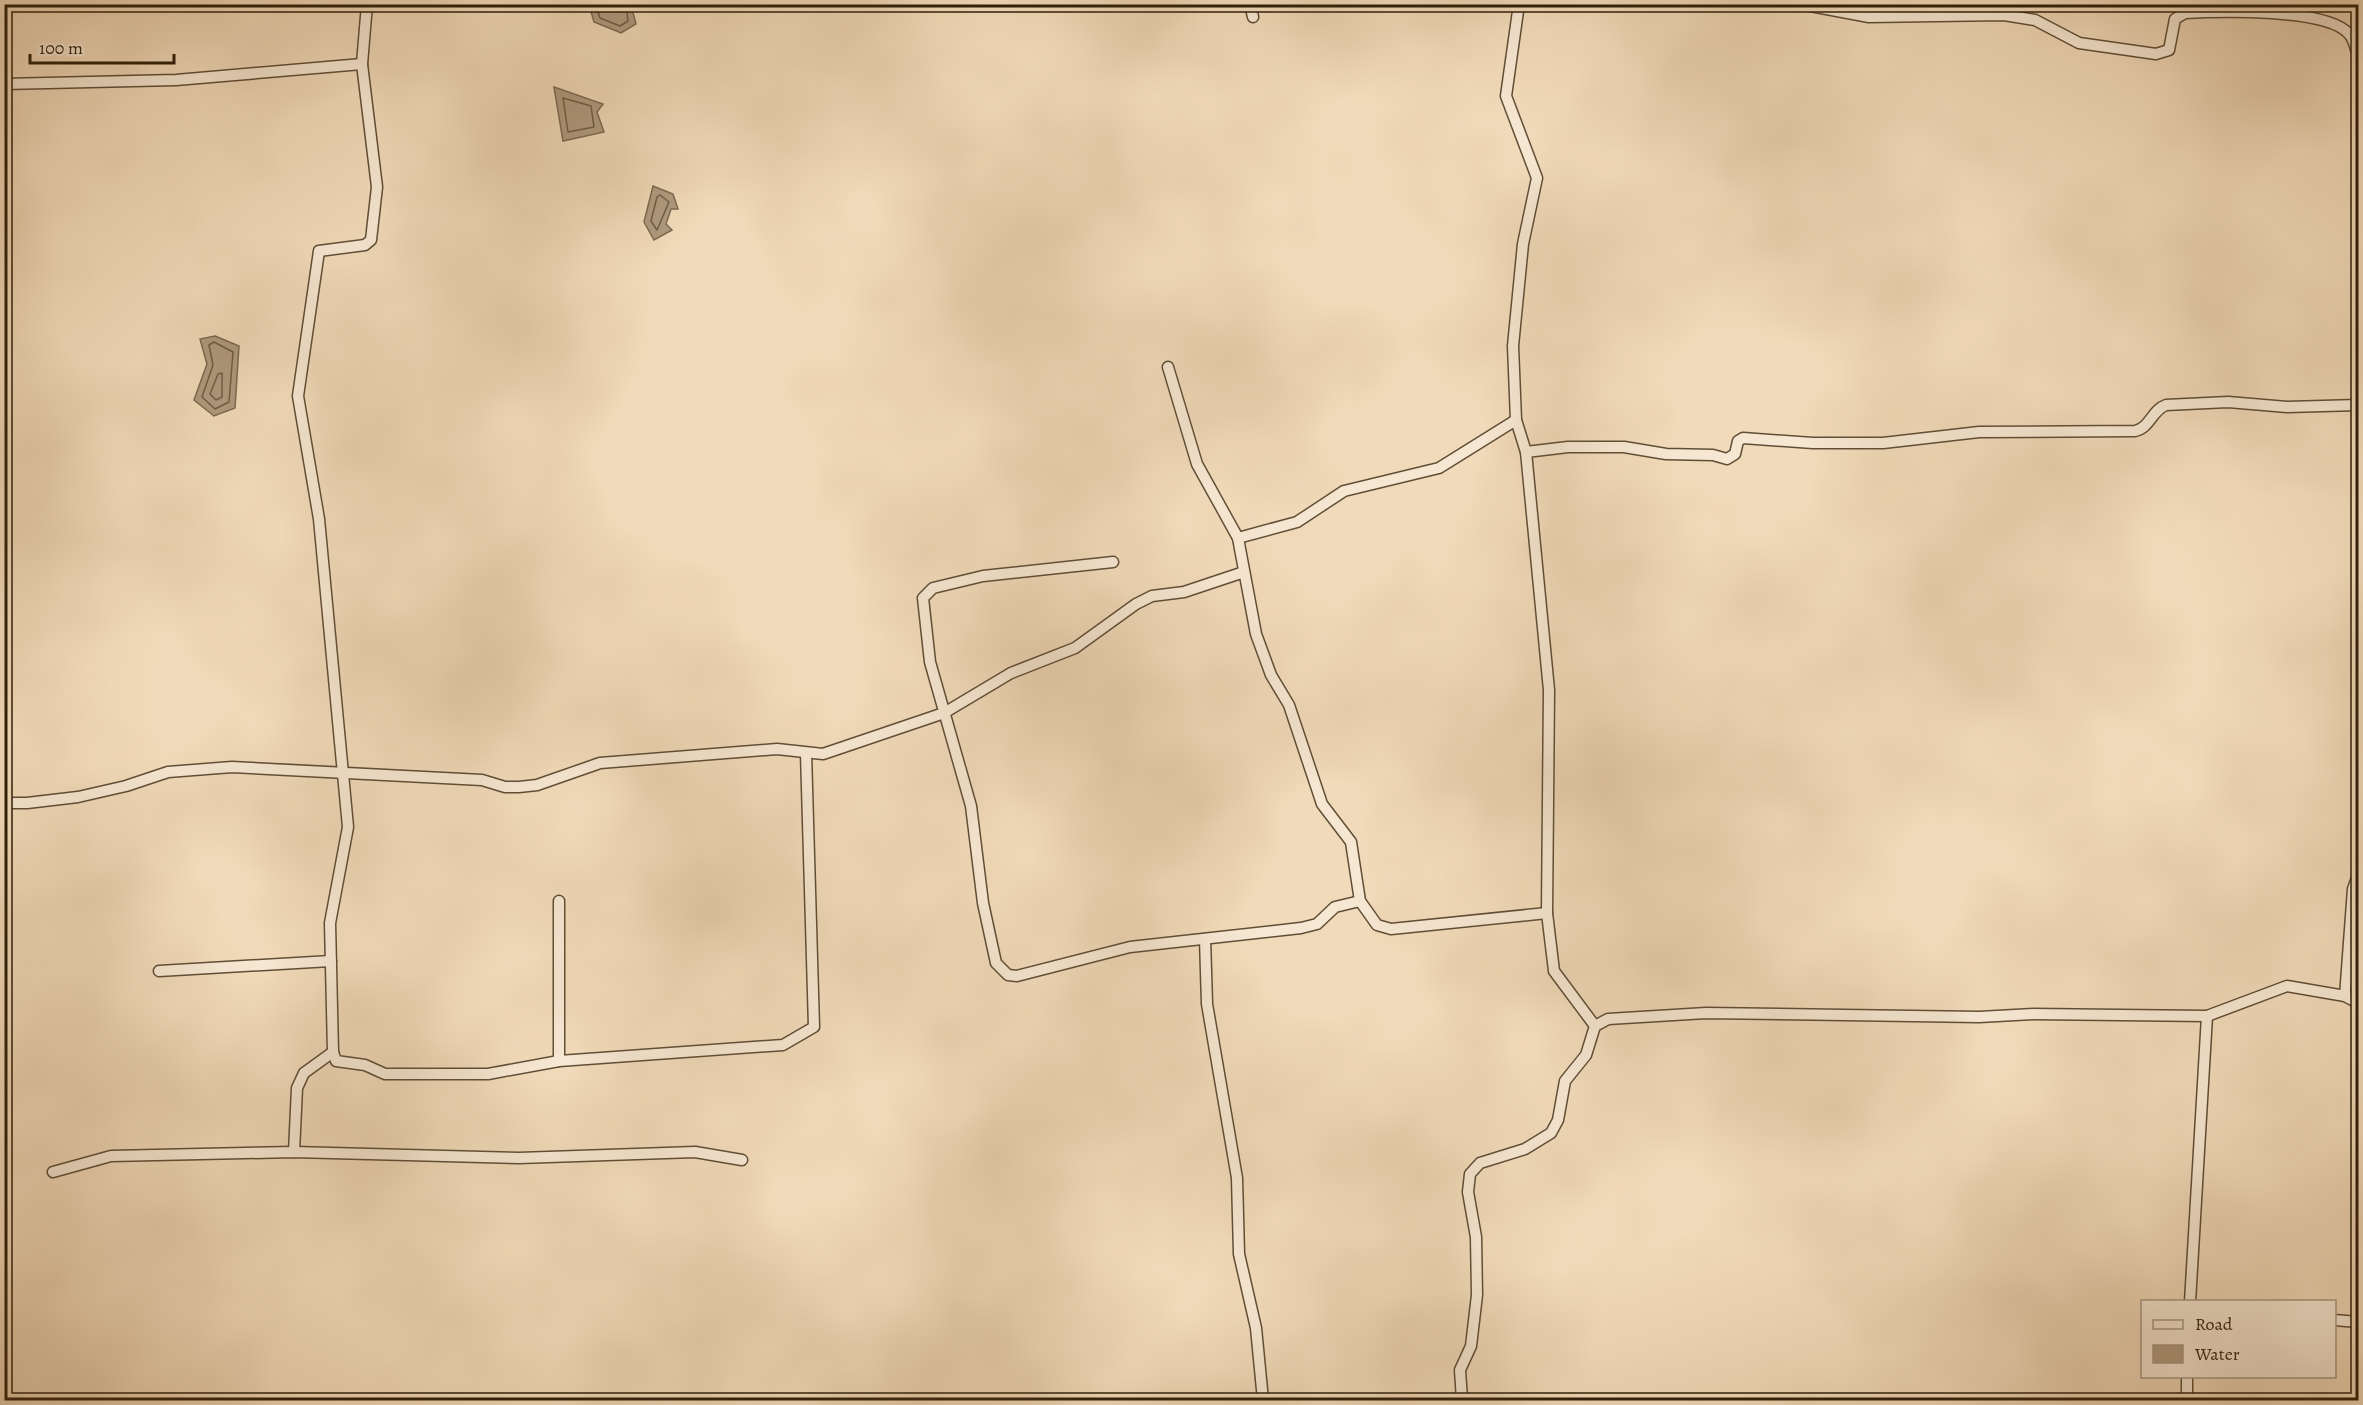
<svg xmlns="http://www.w3.org/2000/svg" width="2363" height="1405" viewBox="0 0 2363 1405" font-family="Alegreya,serif">
  <style>
    .water { fill: #af9a7e; stroke: #7c6950; stroke-width: 1.5 }
    .lines { fill: none; stroke-linecap: round; stroke-linejoin: round }
    .shore { stroke: #6f5c44; stroke-width: 1.5 }
    .minor-casing { stroke: #604e36; stroke-width: 13 }
    .minor { stroke: #f6e7d2; stroke-width: 10 }
  </style>
  <rect width="100%" height="100%" fill="#f1dab9"/>
  <filter id="stains"><feTurbulence type="fractalNoise" baseFrequency=".00333" numOctaves="4"/><feColorMatrix values="0 0 0 0 .2 0 0 0 0 .09 0 0 0 0 .02 0 0 0 .5 -.17"/></filter>
  <radialGradient id="worn" r=".72"><stop offset=".6" stop-color="#630" stop-opacity="0"/><stop offset="1" stop-color="#630" stop-opacity=".3"/></radialGradient>
  <g class="water">
    <path d="M589 5H631L636 24 621 33 594 22Z"/>
    <path d="M554 87 603 104 597 112 604 132 563 141Z"/>
    <path d="M653 186 673 194 678 209H671L666 224 672 230 654 240 644 222Z"/>
    <path d="M215 336 239 346 235 408 214 416 194 400 207 364 200 339Z"/>
  </g>
  <g class="lines">
    <g class="shore">
      <path d="M595 4 600 18 620 26 628 21 626 4"/>
      <path d="M563 98 591 106 594 127 568 132Z"/>
      <path d="M660 195 669 202 657 230 651 221 657 197Z"/>
      <path d="M214 342 233 352 229 402 215 409 202 397 213 365 209 345Z"/>
      <path d="M222 373V397L216 400 210 394 218 374Z"/>
    </g>
    <g class="minor-casing">
      <g id="minor">
        <path d="M367 4 362 64 377 187 371 240 365 245 319 251 298 396 319 519 348 827 330 923 333 1052 336 1061 365 1065 385 1074H488L559 1061 783 1045 814 1027 806 753"/>
        <path d="M1250 4 1253 17"/>
        <path d="M1800 4 1869 17 2004 15 2035 20 2079 43 2156 54 2169 50 2175 19 2185 13C2218 11 2328 8 2349 34 2354 39 2356 50 2358 56"/>
        <path d="M4 84 176 80 362 64"/>
        <path d="M1168 367 1197 464 1238 538 1256 634 1271 675 1289 705 1322 804 1351 842 1360 901 1377 925 1391 929 1547 913"/>
        <path d="M1526 452 1568 447H1624L1666 454 1713 455 1727 459 1735 454 1738 441 1743 438 1813 443H1883L1979 432 2135 431C2150 428 2152 410 2166 405L2228 402 2287 407 2358 405"/>
        <path d="M1238 538 1297 522 1344 491 1439 468 1516 420"/>
        <path d="M1113 562 983 576 933 588 923 598 930 662 971 806 983 903 996 963 1008 975 1017 976 1130 947 1301 928 1317 924 1335 907 1360 901"/>
        <path d="M4 803H27L78 797 126 786 168 772 232 767 482 780 505 787H519L537 785 600 763 777 749 823 754 944 713 1011 673 1075 648 1136 604 1152 596 1184 592 1244 572"/>
        <path d="M1205 939 1207 1004 1237 1178 1239 1254 1256 1328 1263 1400"/>
        <path d="M159 971 331 961"/>
        <path d="M2345 996 2353 889 2358 875"/>
        <path d="M1595 1026 1608 1019 1706 1013 1979 1017 2033 1014 2207 1016 2287 986 2345 996 2358 1003"/>
        <path d="M559 1061V901"/>
        <path d="M294 1152 297 1088 304 1073 333 1052"/>
        <path d="M53 1172 111 1156 294 1152 519 1158 695 1152 742 1160"/>
        <path d="M2190 1302 2207 1016"/>
        <path d="M2334 1320 2358 1322"/>
        <path d="M1436 1400 1462 1399"/>
        <path d="M1462 1400 1460 1370 1471 1346 1477 1295 1476 1237 1468 1192 1470 1174 1480 1163 1525 1149 1551 1133 1558 1120 1565 1081 1586 1055 1595 1026 1554 971 1547 913 1549 690 1526 452 1516 420 1513 346 1523 244 1537 178 1506 96 1519 4"/>
        <path d="M2187 1400V1376"/>
      </g>
    </g>
    <use href="#minor" class="minor"/>
  </g>
  <rect width="2363" height="1405" fill="none" stroke="#f1dab9" stroke-width="24"/>
  <rect x="6" y="6" width="2351" height="1393" fill="none" stroke="#2f1f0a" stroke-width="3"/>
  <rect x="12" y="12" width="2339" height="1381" fill="none" stroke="#2f1f0a" stroke-width="1.5"/>
  <rect x="2141" y="1300" width="195" height="78" fill="#f6e7d2" stroke="#a69782" stroke-width="1.5"/>
  <rect x="2153" y="1320" width="30" height="9" fill="#f6e7d2" stroke="#a69782" stroke-width="1.5"/>
  <text x="2195" y="1330" font-size="18" fill="#2f1f0a">Road</text>
  <rect x="2153" y="1345" width="30" height="18" fill="#af9a7e" stroke="#a69782" stroke-width="1.5"/>
  <text x="2195" y="1360" font-size="18" fill="#2f1f0a">Water</text>
  <path d="M30 54v9h144v-9" fill="none" stroke="#2f1f0a" stroke-width="3"/>
  <text x="39" y="54" font-size="18" fill="#2f1f0a" stroke="#f6e7d2" stroke-width="4.5" paint-order="stroke">100 m</text>
  <rect width="100%" height="100%" filter="url(#stains)"/>
  <rect width="100%" height="100%" fill="url(#worn)"/>
</svg>
